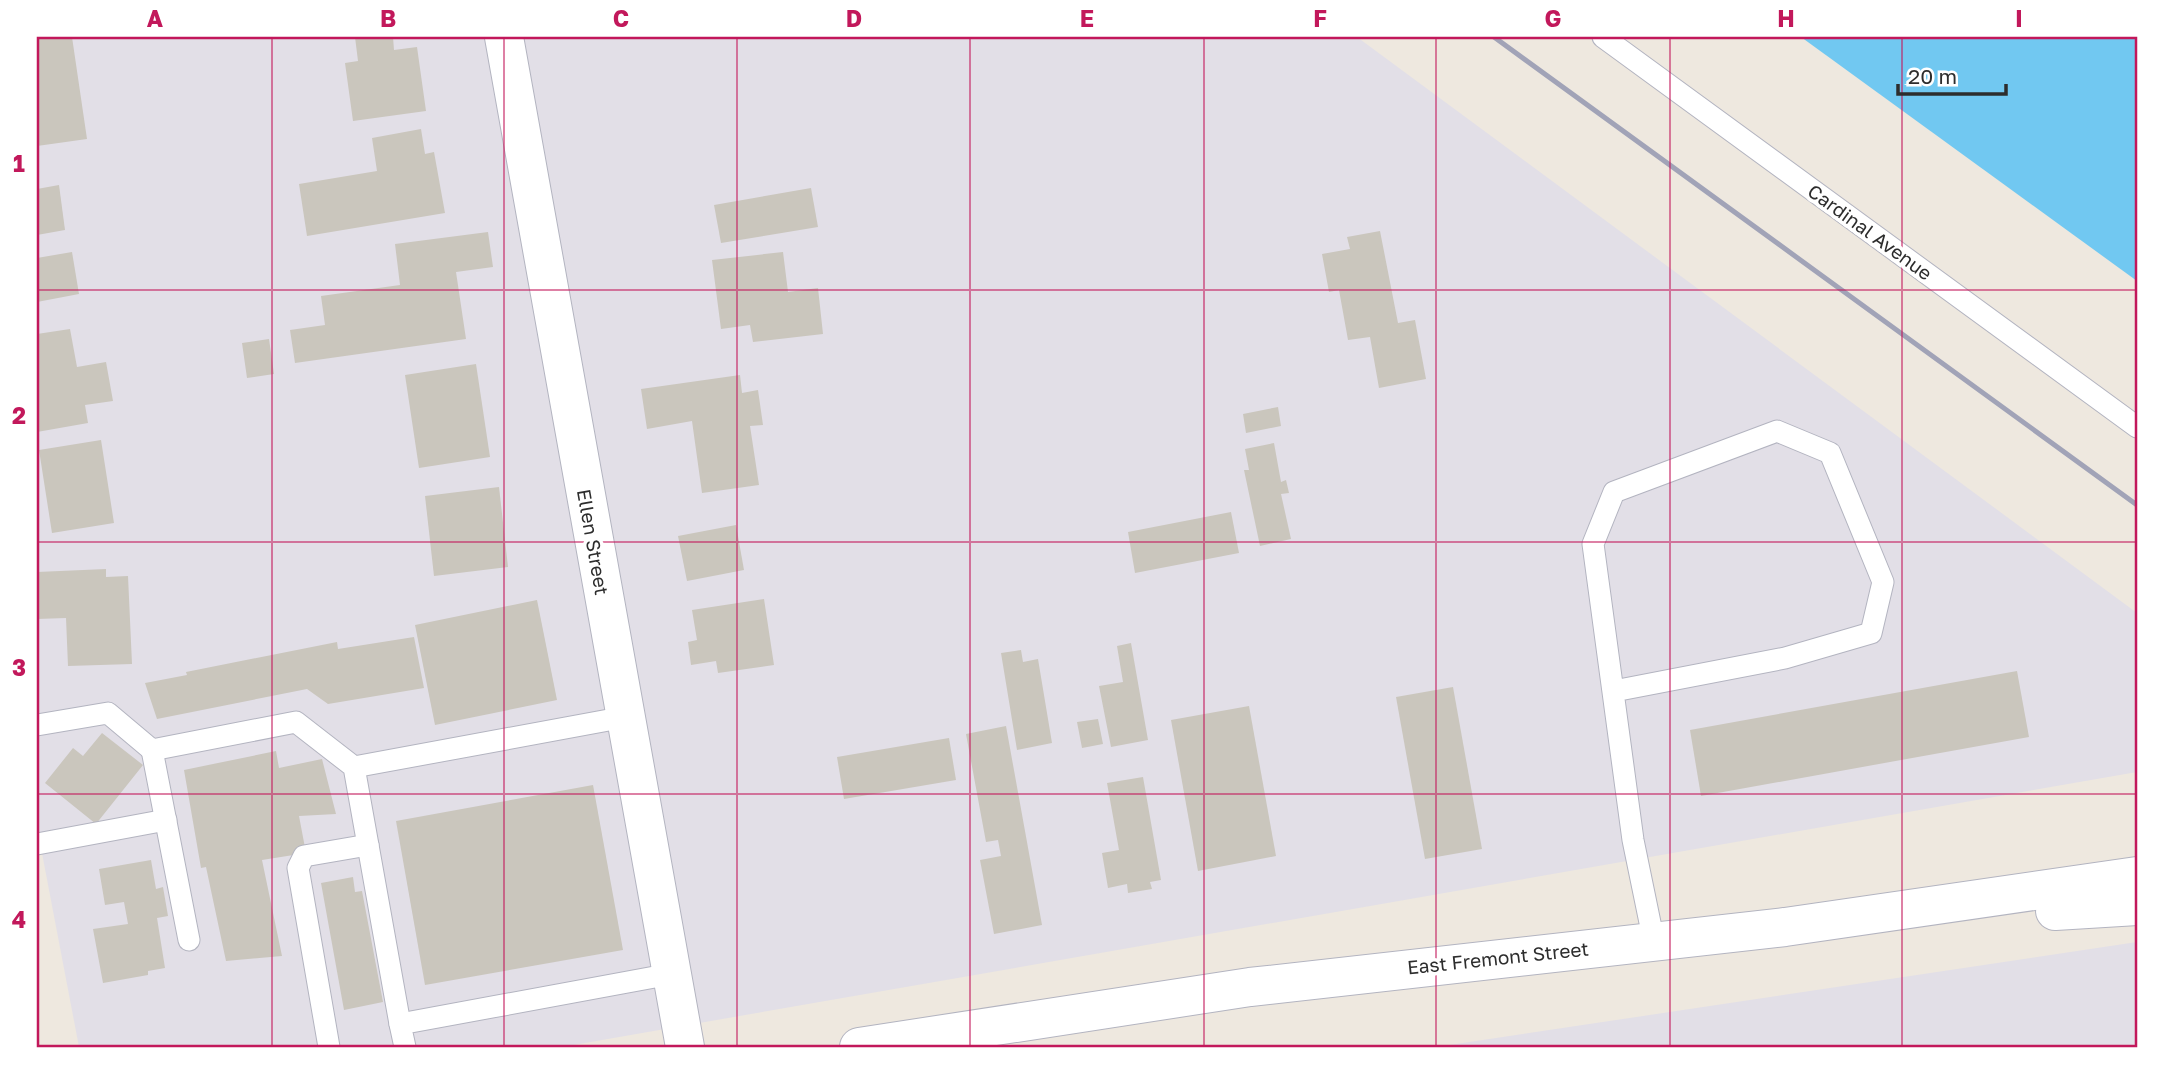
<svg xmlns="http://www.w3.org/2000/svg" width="2174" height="1084" viewBox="0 0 2174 1084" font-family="'Golos Text',sans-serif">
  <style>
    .industrial { fill: #e2dfe7 }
    .water { fill: #71c8f1 }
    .building { fill: #cac6bd }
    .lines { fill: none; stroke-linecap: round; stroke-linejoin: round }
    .service-casing { stroke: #b3b4c0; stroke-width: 23 }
    .minor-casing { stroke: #b3b4c0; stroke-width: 40 }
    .secondary-casing { stroke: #b3b4c0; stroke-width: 40 }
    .service { stroke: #fff; stroke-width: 21 }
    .minor { stroke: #fff; stroke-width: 38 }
    .secondary { stroke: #fff; stroke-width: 38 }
    .rail { stroke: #a1a3b7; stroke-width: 5 }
    .grid { fill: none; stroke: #c2185b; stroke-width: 2; stroke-opacity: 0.55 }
    .labels { text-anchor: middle; stroke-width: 7; stroke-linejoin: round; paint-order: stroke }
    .street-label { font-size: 19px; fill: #2d2d2d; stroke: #fff }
    .neatline { fill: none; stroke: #c2185b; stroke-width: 2.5 }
    .grid-label { font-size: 23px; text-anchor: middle; font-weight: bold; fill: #c2185b }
  </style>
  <rect width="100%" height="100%" fill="#eee8df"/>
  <g class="industrial">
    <path d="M37 37H1357L2137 613V772L562 1047H79L37 827Z"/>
    <path d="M2137 942V1047H1436Z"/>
  </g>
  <path class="water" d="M1801 37H2137V281Z"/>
  <g class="building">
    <path d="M37 37H72L87 139 37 146Z"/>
    <path d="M355 37H393L394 50 417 47 426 111 353 121 345 63 358 61Z"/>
    <path d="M421 129 425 154 434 152 445 213 307 236 299 184 377 171 372 138Z"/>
    <path d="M59 185 65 230 37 235V189Z"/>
    <path d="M811 188 818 227 721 243 714 205Z"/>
    <path d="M1380 231 1398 323 1415 320 1426 379 1379 388 1370 337 1348 340 1339 290 1329 292 1322 254 1350 249 1347 237Z"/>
    <path d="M488 232 493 267 456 272 466 339 295 363 290 330 325 325 321 296 400 285 395 244Z"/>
    <path d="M72 252 79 294 37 302V258Z"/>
    <path d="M783 252 788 292 818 288 823 334 753 342 750 325 721 329 712 260Z"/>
    <path d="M70 329 77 367 106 362 113 401 85 405 88 423 37 432V334Z"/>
    <path d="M269 339 274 374 247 378 242 343Z"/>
    <path d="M476 364 490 457 419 468 405 375Z"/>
    <path d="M740 375 742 393 758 390 763 425 750 426 759 485 702 493 692 421 647 429 641 389Z"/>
    <path d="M1278 407 1281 426 1246 433 1243 414Z"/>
    <path d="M101 440 114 523 52 533 39 450Z"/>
    <path d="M1274 443 1281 482 1286 480 1289 493 1281 494 1291 539 1260 546 1244 470H1249L1245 449Z"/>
    <path d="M499 487 508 567 434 576 425 496Z"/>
    <path d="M1231 512 1239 553 1135 573 1128 532Z"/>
    <path d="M736 525 744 570 687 581 678 536Z"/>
    <path d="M106 569V577L128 576 132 664 68 666 66 618 37 619V572Z"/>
    <path d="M764 599 774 665 718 673 716 661 691 665 688 642 697 640 692 610Z"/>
    <path d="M537 600 557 700 435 725 415 625Z"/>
    <path d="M414 637 424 688 328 704 307 689 157 719 145 683 187 675 186 672 337 642 338 649Z"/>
    <path d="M1131 643 1148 740 1111 747 1099 686 1123 682 1117 646Z"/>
    <path d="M1021 650 1023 662 1038 659 1052 743 1017 750 1001 653Z"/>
    <path d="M2017 671 2029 737 1701 796 1690 730Z"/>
    <path d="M1453 687 1482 849 1425 859 1396 697Z"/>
    <path d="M1249 706 1276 856 1198 871 1171 720Z"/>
    <path d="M1098 719 1103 744 1082 748 1077 722Z"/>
    <path d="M1006 726 1042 925 994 934 980 860 1001 856 998 840 986 842 966 734Z"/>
    <path d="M102 733 143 765 96 824 45 783 73 748 83 756Z"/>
    <path d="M949 738 956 780 844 799 837 757Z"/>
    <path d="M276 751 279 768 322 759 336 814 299 816 306 853 262 860 282 956 226 961 206 867 201 868 184 770Z"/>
    <path d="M1143 777 1161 880 1150 882 1152 889 1128 893 1127 884 1108 888 1102 853 1119 850 1107 783Z"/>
    <path d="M593 785 623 950 425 985 396 821Z"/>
    <path d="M151 860 156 889 163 887 168 916 157 918 165 968 148 971V975L103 983 93 929 128 924 124 902 105 905 99 869Z"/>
    <path d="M353 877 355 892 362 891 383 1002 344 1010 321 883Z"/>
  </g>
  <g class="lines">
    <g class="service-casing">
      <g id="service">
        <path d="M1603 37 2137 427"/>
        <path d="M1614 691 1785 658 1871 633 1883 582 1830 453 1777 431 1614 492 1593 544 1633 840 1654 942"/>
        <path d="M37 725 108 713 152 750 296 722 354 767 400 1024"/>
        <path d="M152 750 189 940"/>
        <path d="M354 767 625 717"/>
        <path d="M37 844 166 820"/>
        <path d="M329 1047 298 868 304 856 368 845"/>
        <path d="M405 1047 400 1024 671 974"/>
      </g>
    </g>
    <g class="minor-casing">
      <path id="minor" d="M504 37 685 1047"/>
    </g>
    <g class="secondary-casing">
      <g id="secondary">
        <path d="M2055 911 2137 906"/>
        <path d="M859 1047 1250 987 1785 927 2137 876"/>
      </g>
    </g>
    <use href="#service" class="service"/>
    <use href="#minor" class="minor"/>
    <use href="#secondary" class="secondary"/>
    <path class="rail" d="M1494 37 2137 505"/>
  </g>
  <path class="grid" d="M272 37V1047M504 37V1047M737 37V1047M970 37V1047M1204 37V1047M1436 37V1047M1670 37V1047M1902 37V1047M37 290H2137M37 542H2137M37 794H2137"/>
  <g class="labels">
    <g class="street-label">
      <text transform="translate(1870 232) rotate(36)" y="7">Cardinal Avenue</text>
      <text transform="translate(593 542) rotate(80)" y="7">Ellen Street</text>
      <text transform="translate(1498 958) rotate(-6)" y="7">East Fremont Street</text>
    </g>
  </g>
  <rect width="2174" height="1084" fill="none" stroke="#ffffff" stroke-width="77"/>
  <path d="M1898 84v10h108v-10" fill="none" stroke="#2d2d2d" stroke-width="3.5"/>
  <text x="1908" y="84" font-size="21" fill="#2d2d2d" stroke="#ffffff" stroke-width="5" paint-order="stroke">20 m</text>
  <rect x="38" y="38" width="2098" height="1008" class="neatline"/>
  <g class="grid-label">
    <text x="155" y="27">A</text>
    <text x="388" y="27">B</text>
    <text x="621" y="27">C</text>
    <text x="854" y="27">D</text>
    <text x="1087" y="27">E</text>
    <text x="1320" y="27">F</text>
    <text x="1553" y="27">G</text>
    <text x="1786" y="27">H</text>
    <text x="2019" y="27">I</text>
    <text x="19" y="172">1</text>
    <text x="19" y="424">2</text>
    <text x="19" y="676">3</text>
    <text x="19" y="928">4</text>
  </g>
</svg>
